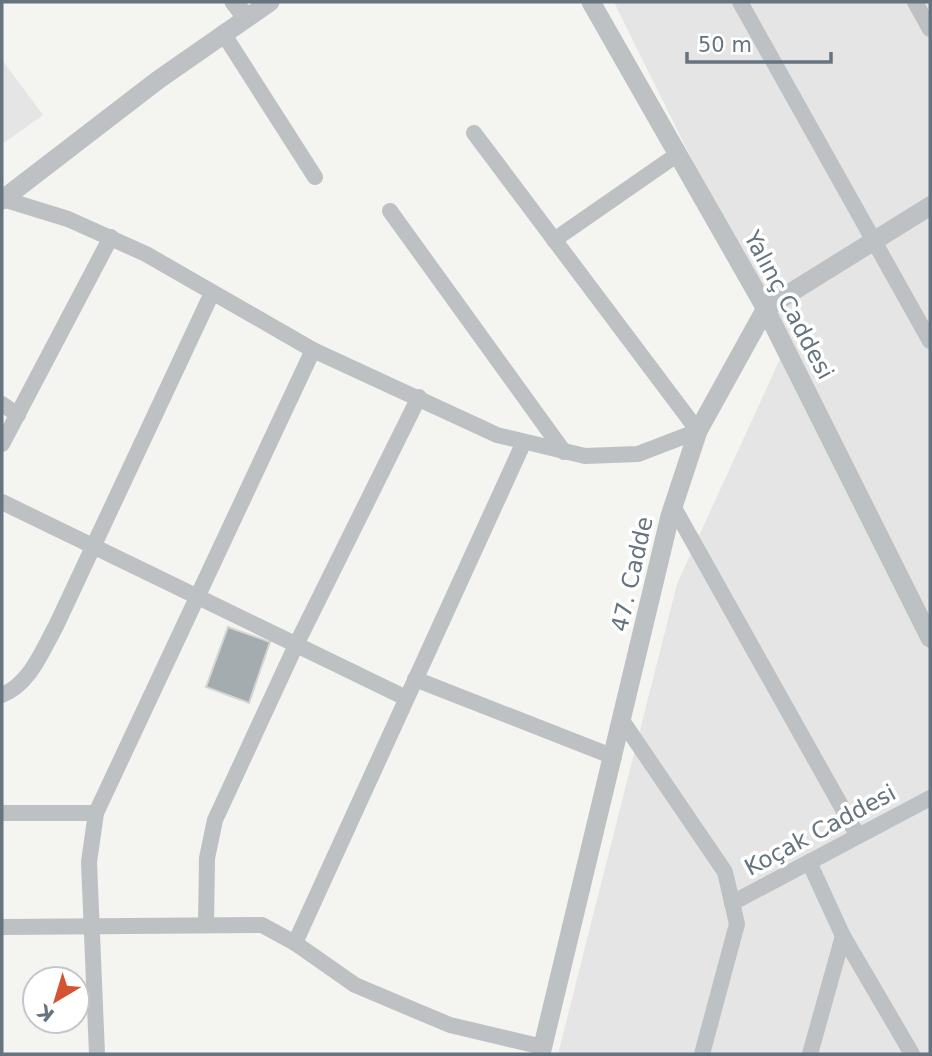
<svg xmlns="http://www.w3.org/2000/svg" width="932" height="1056" viewBox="0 0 932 1056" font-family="'DejaVu Sans',sans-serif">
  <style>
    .built { fill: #e4e5e4 }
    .building { fill: #a4acb0; stroke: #d5d5d3; stroke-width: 2 }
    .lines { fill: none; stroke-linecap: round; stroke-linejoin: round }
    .minor { stroke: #bdc1c4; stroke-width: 16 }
    .tertiary { stroke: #bdc1c4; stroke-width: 19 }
    .labels { text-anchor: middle; stroke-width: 7; stroke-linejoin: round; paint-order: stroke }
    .street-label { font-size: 23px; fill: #65747f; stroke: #fff }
  </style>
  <rect width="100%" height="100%" fill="#f4f4f0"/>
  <g class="built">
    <path d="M614 2H930V1054H558L677 584 785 348Z"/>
    <path d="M2 60 43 115 2 144Z"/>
  </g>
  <path class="building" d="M228 627 270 642 249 703 206 687Z"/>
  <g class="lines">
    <g class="minor">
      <path d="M740 2 930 341"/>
      <path d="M915 2 930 29"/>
      <path d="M223 33 315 177"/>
      <path d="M3 199 68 219 146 254 313 350 497 435 585 456 638 454 698 431 474 133"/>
      <path d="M390 211 564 452"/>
      <path d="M554 240 678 154"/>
      <path d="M2 404 18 415"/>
      <path d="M2 444 111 237"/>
      <path d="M523 444 295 943 355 985 450 1025 543 1047"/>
      <path d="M2 502 406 698"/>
      <path d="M673 506 858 836"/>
      <path d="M415 679 614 757"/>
      <path d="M2 695C30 684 42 651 56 626L212 293"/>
      <path d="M623 722 725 872 737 924 702 1054"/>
      <path d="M2 813H96"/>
      <path d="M809 862 843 936 912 1054"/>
      <path d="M732 903 930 798"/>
      <path d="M206 925 207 858 215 820 296 645 419 397"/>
      <path d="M2 927 262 925 295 943"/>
      <path d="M97 1054 89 862 96 813 313 350"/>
      <path d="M810 1054 843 936"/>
    </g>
    <g class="tertiary">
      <path d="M234 2 245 16"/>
      <path d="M591 2 762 302 930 638"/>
      <path d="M2 200 158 80 270 2"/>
      <path d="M541 1054 670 516 698 431 766 308 930 206"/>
    </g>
  </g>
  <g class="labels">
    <g class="street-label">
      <text transform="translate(789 305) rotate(62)" y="8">Yalınç Caddesi</text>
      <text transform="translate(632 574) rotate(-77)" y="8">47. Cadde</text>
      <text transform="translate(820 830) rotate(-28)" y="8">Koçak Caddesi</text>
    </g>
  </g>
  <rect width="932" height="1056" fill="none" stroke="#65747f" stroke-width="7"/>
  <g transform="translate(56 1000) rotate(218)"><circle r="33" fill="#ffffff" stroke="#c1c7cc" stroke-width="2"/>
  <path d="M0-5L12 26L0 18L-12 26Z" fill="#d45330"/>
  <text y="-10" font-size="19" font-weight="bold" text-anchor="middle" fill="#65747f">K</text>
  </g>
  <path d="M687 52v10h144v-10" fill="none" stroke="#65747f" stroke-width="3.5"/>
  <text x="698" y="52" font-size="21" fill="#65747f" stroke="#ffffff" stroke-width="5" paint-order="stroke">50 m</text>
</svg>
